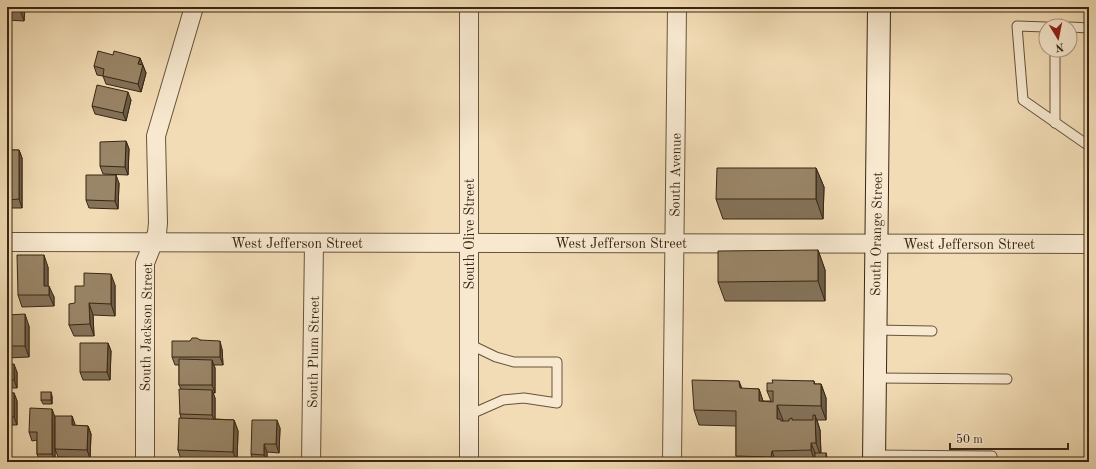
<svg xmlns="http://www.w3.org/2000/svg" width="1096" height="469" viewBox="0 0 1096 469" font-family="'Old Standard TT',serif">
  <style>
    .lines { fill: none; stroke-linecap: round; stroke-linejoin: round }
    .lane-casing { stroke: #66543b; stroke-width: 11 }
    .street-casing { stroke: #66543b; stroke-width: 20 }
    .secondary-casing { stroke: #382612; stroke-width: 24 }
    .lane { stroke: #f7e8cf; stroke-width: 9 }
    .street { stroke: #f7e8cf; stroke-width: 18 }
    .secondary { stroke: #f7e8cf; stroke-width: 22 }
    .wall { fill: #847259; stroke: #382612 }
    .shaded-wall { fill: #6b5d48; stroke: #382612 }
    .building { fill: #998567; stroke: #382612 }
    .labels { text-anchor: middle; stroke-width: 3.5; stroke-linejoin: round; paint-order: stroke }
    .street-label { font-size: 14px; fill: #382612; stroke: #f7e8cf }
  </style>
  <rect width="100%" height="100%" fill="#f2dcb5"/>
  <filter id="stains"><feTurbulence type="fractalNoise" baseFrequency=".005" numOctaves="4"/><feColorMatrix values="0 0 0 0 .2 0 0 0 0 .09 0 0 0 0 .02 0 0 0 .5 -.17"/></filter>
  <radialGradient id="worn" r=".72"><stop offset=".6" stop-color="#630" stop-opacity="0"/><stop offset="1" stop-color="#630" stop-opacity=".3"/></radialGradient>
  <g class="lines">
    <g class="lane-casing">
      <g id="lane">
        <path d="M1046 27 1017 26 1023 100 1089 146"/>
        <path d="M1070 27 1089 28"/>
        <path d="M1055 50V123"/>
        <path d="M875 330 932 331"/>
        <path d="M875 378 1007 379"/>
        <path d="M469 415 503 400 524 398 557 403V362H514L496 357 469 344"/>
        <path d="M874 455 992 456V462"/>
      </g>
    </g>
    <g class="street-casing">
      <g id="street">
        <path d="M469 7V462"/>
        <path d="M7 242 1089 244"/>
        <path d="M145 462V263L157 233 158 223 156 136 194 7"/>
        <path d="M311 462 314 243"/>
        <path d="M672 462 677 7"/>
      </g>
    </g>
    <g class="secondary-casing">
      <path id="secondary" d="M874 462 879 7"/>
    </g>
    <use href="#lane" class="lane"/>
    <use href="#street" class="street"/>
    <use href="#secondary" class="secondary"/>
  </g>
  <g class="wall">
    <path d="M7 7H25L24 21 7 20Z"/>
    <path d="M113 55 140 58 146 73 141 92 106 84 103 76 97 75 94 66Z"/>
    <path d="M131 100 126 121 95 114 92 106Z"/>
    <path d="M126 141 129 149 128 175 103 174 100 166Z"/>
    <path d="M7 150H19L22 158V208H7Z"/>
    <path d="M816 168 824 187 823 219H723L716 199Z"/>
    <path d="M119 183 118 209 89 208 86 200Z"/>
    <path d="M818 250 825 270V301H725L718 282Z"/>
    <path d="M48 267V286L54 297V306L22 307 18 295Z"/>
    <path d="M115 285V316L93 315 94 336H74L69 325 75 303Z"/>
    <path d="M7 315 29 326V357L7 358Z"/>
    <path d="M200 340 222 349 223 365H214L215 368V393H213L215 398V419L234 420 238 431 237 462H182L178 450 181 418 180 414 181 389 179 385V365H175L172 357 190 341Z"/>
    <path d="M108 343 111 351 110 380H83L80 372Z"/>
    <path d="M7 364 17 372V388H7Z"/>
    <path d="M814 381 815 384H821L826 398V420H817L820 430 821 453 827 457V462H738L736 456V426L699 425 694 410 742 389H759L763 401H771L767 391 773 383Z"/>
    <path d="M7 393H14L17 401V425H7Z"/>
    <path d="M52 396V404H43L41 400Z"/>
    <path d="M72 416 75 426H88L91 434 90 458 58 457 55 449V462H40L37 454V440L32 441 29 432Z"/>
    <path d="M280 428 279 453 267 452V462H253L251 454Z"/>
  </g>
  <g class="shaded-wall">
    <path d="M19 7H25L24 21Z"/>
    <path d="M140 58 146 73 141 92 138 84V64Z"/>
    <path d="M128 92 131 100 126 121 123 113Z"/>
    <path d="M126 141 129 149 128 175 125 167Z"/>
    <path d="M19 150 22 158V208L19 199Z"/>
    <path d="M816 168 824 187 823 219 816 199Z"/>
    <path d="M116 175 119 183 118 209 115 201Z"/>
    <path d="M818 250 825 270V301L818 281Z"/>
    <path d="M44 255 48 267V295L44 286Z"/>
    <path d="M111 274 115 285V316L111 304Z"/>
    <path d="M49 286 54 297V306L49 295Z"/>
    <path d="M89 303 93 315 94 336 90 324Z"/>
    <path d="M25 314 29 326V357L25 346Z"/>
    <path d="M220 341 222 349 223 365 220 357Z"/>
    <path d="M108 343 111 351 110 380 107 372Z"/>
    <path d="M212 360 215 368V393L212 385Z"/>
    <path d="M14 364 17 372V388L14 380Z"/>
    <path d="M739 381 745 396 740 388Z"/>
    <path d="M821 384 826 398V420L821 406Z"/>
    <path d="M759 389 764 404 759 401Z"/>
    <path d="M212 390 215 398V423L212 415Z"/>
    <path d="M51 392 52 396V404L51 400Z"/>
    <path d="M14 393 17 401V425L14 417Z"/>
    <path d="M777 405 783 420V425L777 419Z"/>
    <path d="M52 409 55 417V462L52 454Z"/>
    <path d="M815 415 820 430 821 457 816 443Z"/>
    <path d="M72 416 75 424V434L72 425Z"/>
    <path d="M234 420 238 431 237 462 233 452Z"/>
    <path d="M277 420 280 428 279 453 276 444Z"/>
    <path d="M88 426 91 434 90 458 87 450Z"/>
    <path d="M811 443 817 457 815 462 811 450Z"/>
    <path d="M264 444 267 452V462L264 455Z"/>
    <path d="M772 451 776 462H773L771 457Z"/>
    <path d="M826 453 827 457V462H826Z"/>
  </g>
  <g class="building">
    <path d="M98 51 113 55 114 51 140 58 138 64 143 65 138 84 103 76 104 69 94 66Z"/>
    <path d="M97 85 128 92 123 113 92 106Z"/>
    <path d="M126 141 125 167 100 166V142Z"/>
    <path d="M7 150H19V199L7 200Z"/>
    <path d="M717 168H816V199H716Z"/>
    <path d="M86 175H116L115 201 86 200Z"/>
    <path d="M818 250V281L718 282V251Z"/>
    <path d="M17 255H44V286H49V295H18Z"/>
    <path d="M84 273 111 274V304L89 303 90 324 69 325V304L75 303V286H84Z"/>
    <path d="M25 314V346H7V315Z"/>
    <path d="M192 338H197L200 340 220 341V357H172V341H190Z"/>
    <path d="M80 343H108L107 372H80Z"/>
    <path d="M179 359 212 360V385H179Z"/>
    <path d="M7 364H14V380L7 379Z"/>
    <path d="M692 380 739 381 740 388 759 389V401L773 402V391H767V383H773L772 380 814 381V384H821V406L777 405V419H780L781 421H789V419L792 418V420H813V415H815L816 443H811V450L772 451 771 457 736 456V411L694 410Z"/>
    <path d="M179 389 212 390V415L180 414Z"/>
    <rect x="41" y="392" width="10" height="8"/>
    <rect x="7" y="393" width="7" height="24"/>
    <path d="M30 408 52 409V454H37V432H29Z"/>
    <path d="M55 416H72V425L88 426 87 450 55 449Z"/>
    <path d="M179 418 234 420 233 452 178 450Z"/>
    <path d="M252 420H277L276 444H264V455L251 454Z"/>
    <rect x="815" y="453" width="11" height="9"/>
  </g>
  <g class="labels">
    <g class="street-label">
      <text transform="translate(675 175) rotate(-89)" y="5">South Avenue</text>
      <text transform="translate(469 234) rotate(-90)" y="5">South Olive Street</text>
      <text transform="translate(876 234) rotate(-89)" y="5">South Orange Street</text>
      <text x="297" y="248">West Jefferson Street</text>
      <text x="621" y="248">West Jefferson Street</text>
      <text x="969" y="249">West Jefferson Street</text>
      <text transform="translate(146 327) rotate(-89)" y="5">South Jackson Street</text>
      <text transform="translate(313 352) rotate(-89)" y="5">South Plum Street</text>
    </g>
  </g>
  <rect width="1096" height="469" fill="none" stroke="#f2dcb5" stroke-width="24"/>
  <rect x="8" y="8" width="1080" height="453" fill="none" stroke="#382612" stroke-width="2"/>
  <rect x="12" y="12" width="1072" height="445" fill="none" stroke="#382612"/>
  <g transform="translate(1058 38) rotate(170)"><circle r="19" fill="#f7e8cf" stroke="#ab9a83"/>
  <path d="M0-3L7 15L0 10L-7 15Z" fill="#8f2418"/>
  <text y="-6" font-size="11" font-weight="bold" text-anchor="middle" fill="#382612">N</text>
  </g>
  <path d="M950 443v6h118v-6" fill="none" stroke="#382612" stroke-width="2"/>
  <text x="956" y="443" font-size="12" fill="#382612" stroke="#f7e8cf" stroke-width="3" paint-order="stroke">50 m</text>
  <rect width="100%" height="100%" filter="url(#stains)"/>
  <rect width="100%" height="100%" fill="url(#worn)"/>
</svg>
